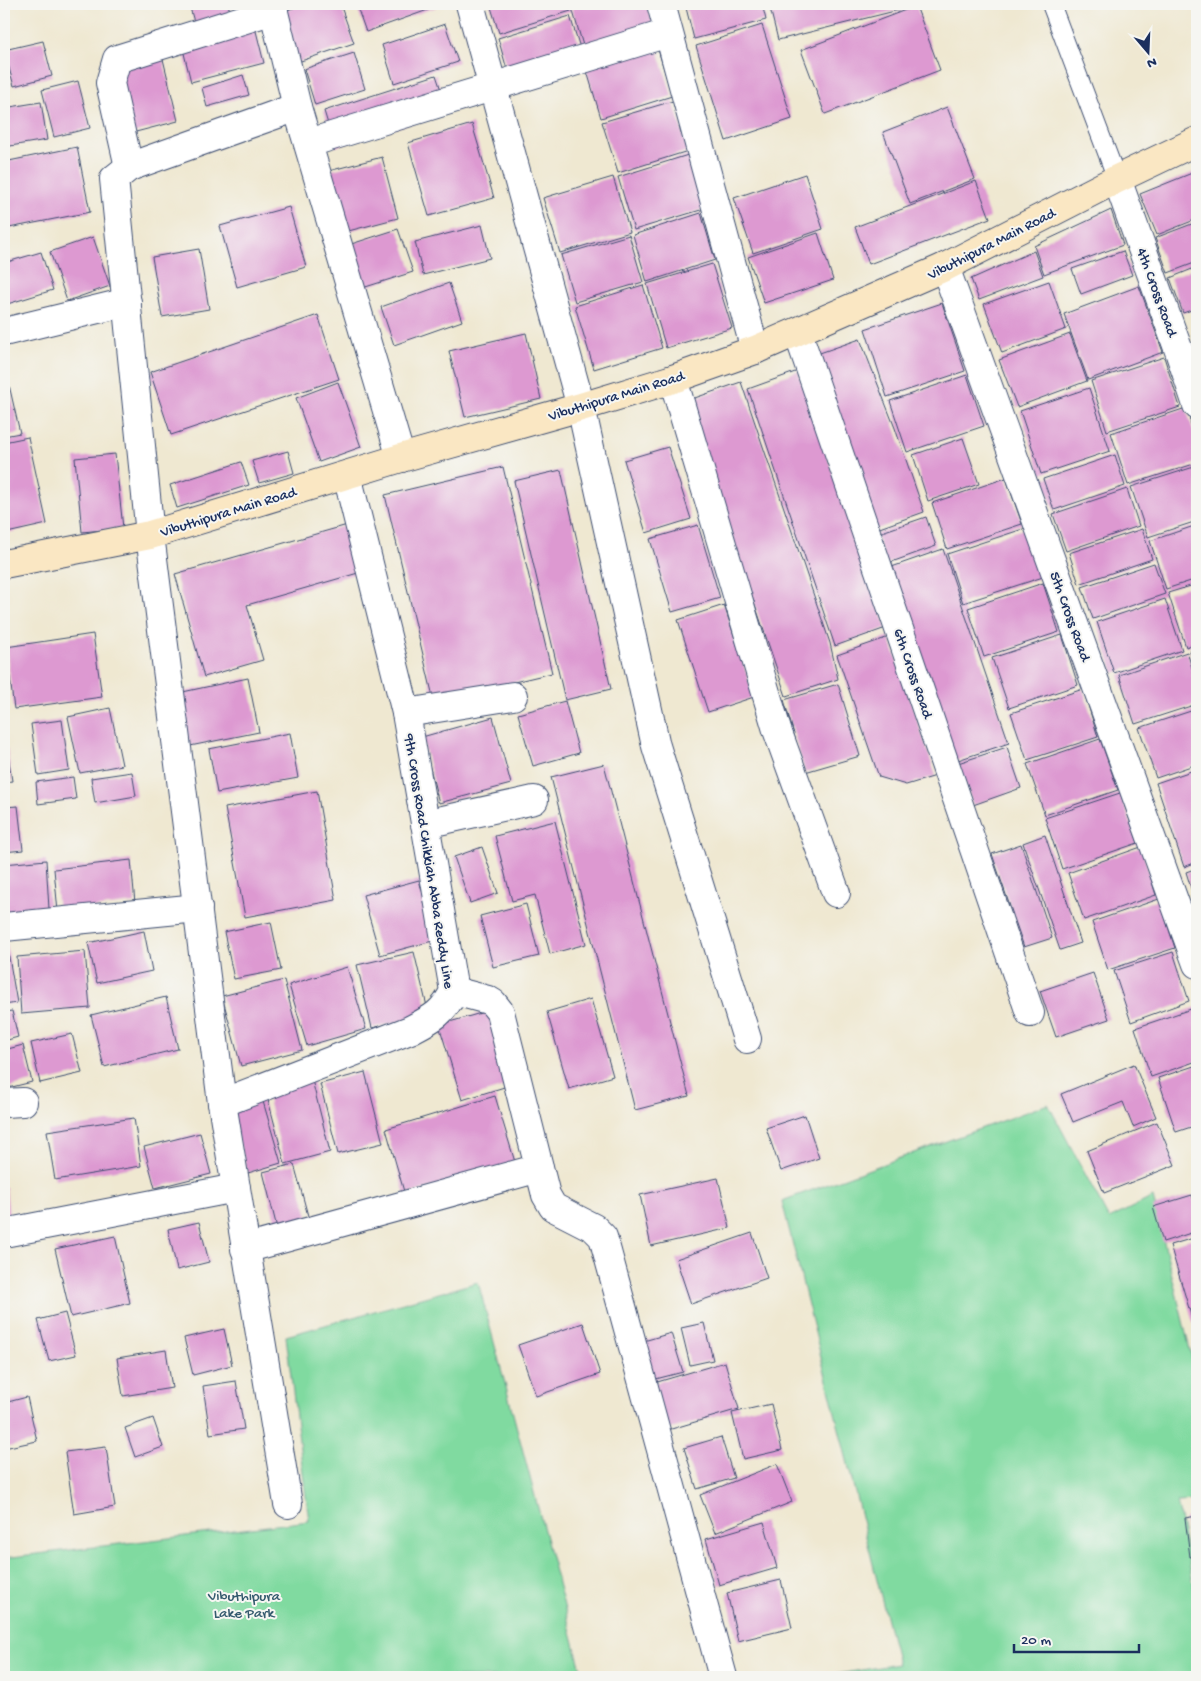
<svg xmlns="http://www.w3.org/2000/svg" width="1201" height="1681" viewBox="0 0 1201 1681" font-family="'Gochi Hand',sans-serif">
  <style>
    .green { fill: #80daa0; stroke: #4e847f }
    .building { fill: #dd99d1 }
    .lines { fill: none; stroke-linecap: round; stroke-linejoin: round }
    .lane-casing { stroke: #3b4b6f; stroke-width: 20 }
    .street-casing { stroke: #3b4b6f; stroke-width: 30 }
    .secondary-casing { stroke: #3b4b6f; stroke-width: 30 }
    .lane { stroke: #fff; stroke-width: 18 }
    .street { stroke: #fff; stroke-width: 28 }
    .secondary { stroke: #fae7c3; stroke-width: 28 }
    .labels { text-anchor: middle; stroke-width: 4; stroke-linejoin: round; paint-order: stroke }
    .street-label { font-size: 15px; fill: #1b2f5e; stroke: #f6f6f2 }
    .park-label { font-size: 15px; fill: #345a6e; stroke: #f6f6f2 }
  </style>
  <rect width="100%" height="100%" fill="#f6f6f2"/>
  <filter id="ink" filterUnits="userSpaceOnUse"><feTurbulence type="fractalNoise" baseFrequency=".02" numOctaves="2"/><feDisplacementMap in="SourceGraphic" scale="10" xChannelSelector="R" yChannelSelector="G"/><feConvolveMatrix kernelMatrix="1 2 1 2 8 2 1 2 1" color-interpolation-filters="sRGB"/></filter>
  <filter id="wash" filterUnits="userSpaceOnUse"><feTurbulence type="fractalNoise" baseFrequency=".0096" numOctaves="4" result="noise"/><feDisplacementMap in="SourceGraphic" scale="20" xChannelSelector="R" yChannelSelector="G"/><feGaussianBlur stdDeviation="1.12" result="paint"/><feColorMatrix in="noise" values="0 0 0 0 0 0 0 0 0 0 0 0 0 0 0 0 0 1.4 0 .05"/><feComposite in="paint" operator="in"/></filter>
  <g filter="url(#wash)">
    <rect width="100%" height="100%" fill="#efe8d1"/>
    <g class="green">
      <path d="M1048 1104 1109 1219 1153 1197 1197 1379V1501L1177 1502 1197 1602V1677H820L898 1664 782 1201Z"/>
      <path d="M478 1282 583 1677H4V1558L309 1521 286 1336Z"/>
    </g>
    <g id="blocks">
      <g class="building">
        <path d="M189 4H228L232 19 196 29Z"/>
        <path d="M305 4H340L354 43 292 64 275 14Z"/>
        <path d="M356 4H438L439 6 366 32Z"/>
        <path d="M490 4H568L571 11 499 33Z"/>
        <path d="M587 4H647L654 28 584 49 572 8Z"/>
        <path d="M685 4H762L766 20 694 39Z"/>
        <path d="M769 4H906L907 8 778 40Z"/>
        <path d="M916 6 940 70 825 114 801 50Z"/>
        <path d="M570 16 581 51 508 73 498 38Z"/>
        <path d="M254 23 264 63 191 82 181 41Z"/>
        <path d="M445 24 458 62 394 83 382 45Z"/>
        <path d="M762 25 792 119 726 141 696 46Z"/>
        <path d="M43 41 52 76 14 86 4 50Z"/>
        <path d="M657 46 672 96 601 118 586 68Z"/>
        <path d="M354 53 365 89 315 105 304 69Z"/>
        <path d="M163 59 178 121 132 133 116 70Z"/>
        <path d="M243 75 249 95 207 107 202 88Z"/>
        <path d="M436 75 448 111 335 147 324 111Z"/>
        <path d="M78 81 90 128 54 137 42 90Z"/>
        <path d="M673 101 688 151 618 173 602 122Z"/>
        <path d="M41 102 47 140 4 147V108Z"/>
        <path d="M947 107 975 179 910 204 883 132Z"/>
        <path d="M472 124 494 198 429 216 408 143Z"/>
        <path d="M77 147 90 212 4 229V162Z"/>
        <path d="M688 155 704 209 634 230 618 177Z"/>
        <path d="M382 157 398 218 337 234 321 173Z"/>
        <path d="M1197 171V219L1157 235 1140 194Z"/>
        <path d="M805 174 823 229 753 253 734 198Z"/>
        <path d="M613 177 630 232 560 253 543 198Z"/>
        <path d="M976 181 990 218 869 264 855 227Z"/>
        <path d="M289 207 306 267 237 287 220 226Z"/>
        <path d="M1111 210 1123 245 1044 274 1034 246Z"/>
        <path d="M701 213 715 260 647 282 633 235Z"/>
        <path d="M1197 222V262L1168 273 1155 238Z"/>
        <path d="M482 225 490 258 423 275 415 242Z"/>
        <path d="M398 229 413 272 356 290 342 247Z"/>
        <path d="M818 233 833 280 764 303 748 257Z"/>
        <path d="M629 235 643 282 575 302 561 255Z"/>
        <path d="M93 237 110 286 67 301 50 252Z"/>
        <path d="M199 249 209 309 162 317 152 257Z"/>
        <path d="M1034 251 1043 276 979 300 971 279Z"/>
        <path d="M1123 251 1132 275 1081 294 1072 269Z"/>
        <path d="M41 252 53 290 4 305V263Z"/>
        <path d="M712 264 732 328 666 348 647 284Z"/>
        <path d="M1197 267V308L1183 313 1170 278Z"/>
        <path d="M1049 281 1066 329 1002 353 984 304Z"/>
        <path d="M449 283 462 321 394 345 381 307Z"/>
        <path d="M643 285 662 348 594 369 575 306Z"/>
        <path d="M1139 286 1163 352 1088 380 1064 314Z"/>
        <path d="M942 303 965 371 887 397 865 329Z"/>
        <path d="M318 315 339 379 171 435 150 372Z"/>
        <path d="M526 333 541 399 465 417 449 351Z"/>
        <path d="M1070 334 1087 381 1017 407 999 360Z"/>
        <path d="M860 339 895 428 924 512 874 530 814 355Z"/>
        <path d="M1197 345V360L1192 347Z"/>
        <path d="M1164 357 1180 407 1107 431 1091 381Z"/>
        <path d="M4 363 20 433 4 436Z"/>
        <path d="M798 371 886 628 835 646 748 389Z"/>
        <path d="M967 375 984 426 907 452 890 401Z"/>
        <path d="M338 382 361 447 319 462 296 398Z"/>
        <path d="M741 382 830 643 838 679 786 696 686 401Z"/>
        <path d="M1089 388 1110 451 1041 474 1020 411Z"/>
        <path d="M1186 408 1197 443V463L1128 485 1111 433Z"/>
        <path d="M28 437 47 524 7 533 4 521V442Z"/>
        <path d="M963 438 979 484 928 501 913 455Z"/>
        <path d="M668 447 691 519 646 533 624 460Z"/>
        <path d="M288 451 294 473 259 483 252 461Z"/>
        <path d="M115 454 123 528 82 532 75 458Z"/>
        <path d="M1115 455 1125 486 1054 510 1043 479Z"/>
        <path d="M241 462 249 485 177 508 170 485Z"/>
        <path d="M1197 466V521L1148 537 1131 487Z"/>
        <path d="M503 467 552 673 434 701 385 495Z"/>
        <path d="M561 470 611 689 565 700 514 481Z"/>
        <path d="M1006 478 1022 524 947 549 932 503Z"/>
        <path d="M1127 489 1139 526 1066 551 1053 514Z"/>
        <path d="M926 517 936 546 886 564 876 534Z"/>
        <path d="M351 524 365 571 247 605 263 660 204 677 175 574Z"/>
        <path d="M698 525 720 598 672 612 650 539Z"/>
        <path d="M1197 525V579L1166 589 1150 541Z"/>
        <path d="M1026 528 1043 577 963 603 947 554Z"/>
        <path d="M1142 529 1152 559 1079 584 1069 553Z"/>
        <path d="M943 549 1009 743 952 762 886 569Z"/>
        <path d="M1154 563 1165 594 1093 619 1082 587Z"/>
        <path d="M1043 583 1059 632 984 657 968 608Z"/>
        <path d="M1197 584V643L1186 647 1168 593Z"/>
        <path d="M1165 599 1182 650 1114 673 1097 622Z"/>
        <path d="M724 605 754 697 708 712 678 620Z"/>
        <path d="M93 634 102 697 14 709 6 647Z"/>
        <path d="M1062 635 1078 685 1009 708 992 658Z"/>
        <path d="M889 637 936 776 906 785 879 777 837 655Z"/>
        <path d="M1197 649V672L1190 651Z"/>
        <path d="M1187 652 1197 683V704L1135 724 1119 675Z"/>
        <path d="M248 678 259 732 190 746 178 693Z"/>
        <path d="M838 684 860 756 805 772 784 700Z"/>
        <path d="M1083 689 1098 737 1027 760 1011 713Z"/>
        <path d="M565 701 579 753 533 766 518 714Z"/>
        <path d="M110 708 122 765 80 773 68 717Z"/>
        <path d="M1197 709V764L1156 778 1139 728Z"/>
        <path d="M493 717 511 784 439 803 422 737Z"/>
        <path d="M62 720 69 770 38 775 31 724Z"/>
        <path d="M4 729 12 781 4 782Z"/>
        <path d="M290 733 298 778 217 793 209 749Z"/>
        <path d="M1100 739 1118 790 1045 815 1027 764Z"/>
        <path d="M1007 747 1021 788 973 805 958 763Z"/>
        <path d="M604 764 689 1096 635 1110 551 777Z"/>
        <path d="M1197 769V862L1184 867 1156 783Z"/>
        <path d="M132 772 136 796 95 803 91 778Z"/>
        <path d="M73 777 76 799 38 804 36 782Z"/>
        <path d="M317 791 336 900 245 917 225 808Z"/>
        <path d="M1120 793 1138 843 1062 869 1045 818Z"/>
        <path d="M18 806 23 850 4 852V807Z"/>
        <path d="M555 821 586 944 550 954 535 895 512 901 495 836Z"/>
        <path d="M1045 835 1081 943 1060 950 1023 843Z"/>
        <path d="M1021 844 1052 938 1024 947 992 854Z"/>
        <path d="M482 847 498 893 470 903 454 857Z"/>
        <path d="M1141 847 1156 895 1084 920 1068 873Z"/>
        <path d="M46 860 49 909 4 913V864Z"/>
        <path d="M131 860 135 903 58 912 54 869Z"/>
        <path d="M1197 868V903L1196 904 1186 872Z"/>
        <path d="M419 880 436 940 380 955 363 895Z"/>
        <path d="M1159 899 1175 948 1108 970 1092 922Z"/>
        <path d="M526 904 539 956 493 967 480 916Z"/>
        <path d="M271 922 281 970 234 979 224 932Z"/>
        <path d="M144 931 152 971 97 983 88 943Z"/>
        <path d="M4 940H6L17 1003 4 1005Z"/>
        <path d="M85 951 90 1008 21 1014 17 957Z"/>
        <path d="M414 952 429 1015 372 1028 357 965Z"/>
        <path d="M1173 952 1189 1001 1131 1022 1114 971Z"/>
        <path d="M347 967 366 1029 307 1046 289 985Z"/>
        <path d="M1093 973 1109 1019 1056 1037 1040 991Z"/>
        <path d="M284 980 302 1050 241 1066 222 996Z"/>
        <path d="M166 997 178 1049 104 1067 91 1015Z"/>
        <path d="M591 999 613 1076 569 1089 547 1012Z"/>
        <path d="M1197 1007V1061L1151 1077 1135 1028Z"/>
        <path d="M12 1011 18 1037 4 1041V1012Z"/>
        <path d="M488 1011 511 1085 462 1100 439 1025Z"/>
        <path d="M72 1034 82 1073 40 1083 31 1043Z"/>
        <path d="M23 1045 32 1082 4 1089V1050Z"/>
        <path d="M1134 1064 1156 1117 1133 1127 1123 1102 1073 1122 1061 1094Z"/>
        <path d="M1197 1065V1125L1176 1132 1158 1078Z"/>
        <path d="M365 1072 383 1143 338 1154 320 1084Z"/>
        <path d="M312 1080 330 1152 285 1164 266 1092Z"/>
        <path d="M495 1096 515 1162 405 1195 386 1129Z"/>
        <path d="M262 1098 281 1163 248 1173 229 1107Z"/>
        <path d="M805 1115 819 1158 781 1171 766 1128Z"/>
        <path d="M134 1118 141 1166 55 1180 47 1131Z"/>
        <path d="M1157 1122 1175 1165 1104 1193 1087 1151Z"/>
        <path d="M200 1133 211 1174 155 1188 144 1147Z"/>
        <path d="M294 1164 311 1227 279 1236 263 1172Z"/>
        <path d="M718 1178 730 1228 651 1246 640 1195Z"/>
        <path d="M4 1188H6L10 1227H4Z"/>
        <path d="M1192 1195 1197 1210V1231L1163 1242 1153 1207Z"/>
        <path d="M199 1222 209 1262 177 1270 168 1229Z"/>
        <path d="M752 1233 767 1278 691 1304 676 1259Z"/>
        <path d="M115 1236 130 1303 71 1317 55 1249Z"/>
        <path d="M1197 1237V1335L1170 1245Z"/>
        <path d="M65 1313 76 1355 49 1361 38 1320Z"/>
        <path d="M583 1323 600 1374 536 1396 518 1345Z"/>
        <path d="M704 1323 713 1360 690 1365 681 1328Z"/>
        <path d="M224 1329 232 1365 193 1375 184 1338Z"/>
        <path d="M671 1333 683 1372 648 1381 637 1343Z"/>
        <path d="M166 1350 172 1388 123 1396 117 1358Z"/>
        <path d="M725 1362 739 1409 668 1430 654 1383Z"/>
        <path d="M236 1381 244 1429 210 1434 203 1386Z"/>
        <path d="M27 1397 37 1441 4 1448V1403Z"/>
        <path d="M771 1404 782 1450 743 1459 732 1413Z"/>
        <path d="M153 1418 163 1447 135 1457 125 1428Z"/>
        <path d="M721 1437 734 1478 697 1489 684 1448Z"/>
        <path d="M106 1447 115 1507 74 1514 65 1452Z"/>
        <path d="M777 1464 792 1502 715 1533 700 1495Z"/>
        <path d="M1197 1516V1556L1190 1557 1185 1518Z"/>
        <path d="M764 1522 777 1568 719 1585 706 1539Z"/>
        <path d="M781 1580 792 1628 738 1641 727 1593Z"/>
      </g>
    </g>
  </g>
  <g filter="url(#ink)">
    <use href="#blocks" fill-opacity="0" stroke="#3b4b6f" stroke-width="1"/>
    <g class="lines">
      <g class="lane-casing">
        <path id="lane" d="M1051 4 1117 179"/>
      </g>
      <g class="street-casing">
        <g id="street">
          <path d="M272 4 297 107"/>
          <path d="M470 4 581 407 656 746 747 1039"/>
          <path d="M661 4 755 350"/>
          <path d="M309 143 668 33"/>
          <path d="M129 167 110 83 117 59 274 10"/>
          <path d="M1117 179 1179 351 1197 405"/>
          <path d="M945 267 1197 964"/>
          <path d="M4 332 127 302"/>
          <path d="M798 333 1030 1013"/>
          <path d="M673 379 777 730 836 893"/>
          <path d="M406 713 513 696"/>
          <path d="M425 824 534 800"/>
          <path d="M4 927 198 908"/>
          <path d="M454 991 488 1000 493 1003 500 1012 546 1195 553 1207 594 1228 603 1237 723 1677"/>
          <path d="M4 1103 23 1102"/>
          <path d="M222 1103 410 1030C431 1019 443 1014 454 991L406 713 347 475"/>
          <path d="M4 1233 236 1188"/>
          <path d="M245 1249 539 1168"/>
          <path d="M288 1504 222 1103 150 535 114 179 129 167 297 107 401 458"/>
        </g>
      </g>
      <g class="secondary-casing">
        <path id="secondary" d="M4 564 150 535 401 458 581 407 673 379 755 350 945 267 1117 179 1197 141"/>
      </g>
      <use href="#lane" class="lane"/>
      <use href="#street" class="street"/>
      <use href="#secondary" class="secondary"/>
    </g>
  </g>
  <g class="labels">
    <g class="street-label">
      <text transform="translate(991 243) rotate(-27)" y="5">Vibuthipura Main Road</text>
      <text transform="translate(1158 292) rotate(70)" y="5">4th Cross Road</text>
      <text transform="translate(616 395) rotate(-17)" y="5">Vibuthipura Main Road</text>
      <text transform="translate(228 511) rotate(-17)" y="5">Vibuthipura Main Road</text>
      <text transform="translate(1071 616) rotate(70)" y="5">5th Cross Road</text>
      <text transform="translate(914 673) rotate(71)" y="5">6th Cross Road</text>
      <text transform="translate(430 861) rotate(81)" y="5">9th Cross Road Chikkiah Abba Reddy Line</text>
    </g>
    <g class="park-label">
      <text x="244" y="1600">Vibuthipura<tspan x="244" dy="17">Lake Park</tspan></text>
    </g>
  </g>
  <rect width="1201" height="1681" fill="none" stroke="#f6f6f2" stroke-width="20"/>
  <g transform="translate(1148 52) rotate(161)" stroke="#f6f6f2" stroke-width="4" paint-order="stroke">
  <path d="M0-4L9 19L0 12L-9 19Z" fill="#1b2f5e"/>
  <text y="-8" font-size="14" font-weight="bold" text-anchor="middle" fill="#1b2f5e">N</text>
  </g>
  <path d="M1014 1644v8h125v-8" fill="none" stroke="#1b2f5e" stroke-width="2.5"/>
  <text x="1021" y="1644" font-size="15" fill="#1b2f5e" stroke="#f6f6f2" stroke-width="4" paint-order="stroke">20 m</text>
</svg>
